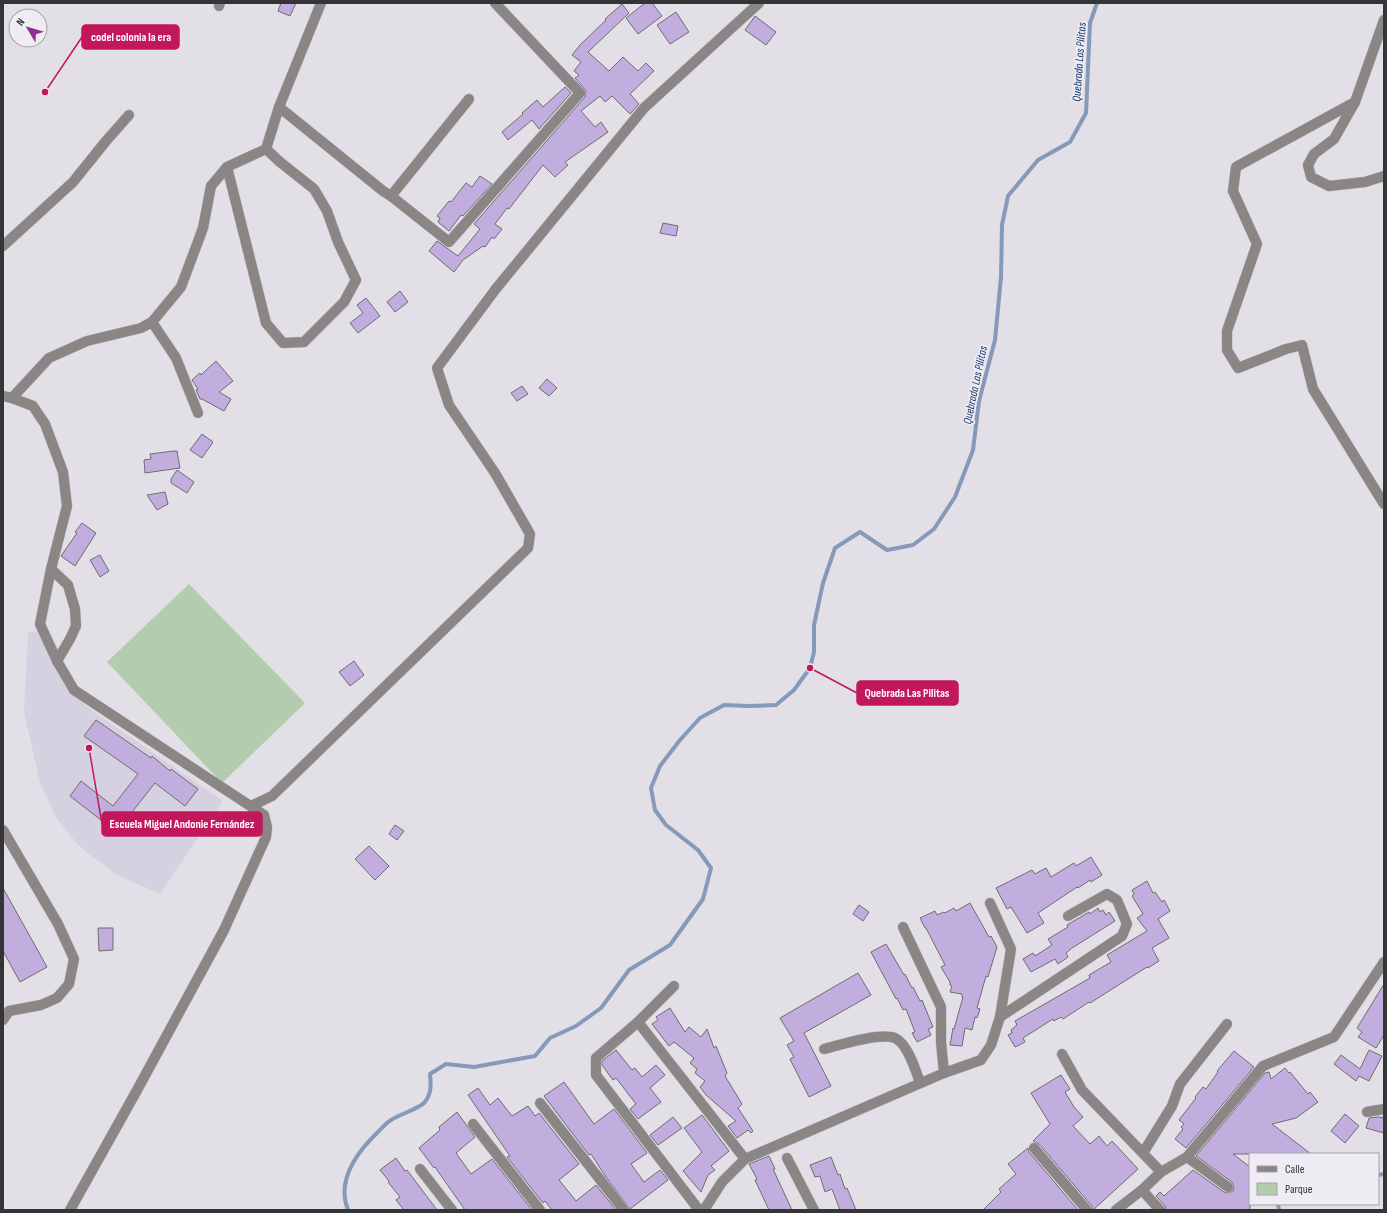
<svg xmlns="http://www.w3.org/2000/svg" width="1387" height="1213" viewBox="0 0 1387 1213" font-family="'Sofia Sans Condensed',sans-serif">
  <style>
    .built { fill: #d6d1e0 }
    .green { fill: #b3ccad }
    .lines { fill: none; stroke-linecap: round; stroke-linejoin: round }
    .stream { stroke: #8699b9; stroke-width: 4 }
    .building { fill: #c1aedf; stroke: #6f6c73 }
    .minor-casing { stroke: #bfbdc4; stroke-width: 11 }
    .minor { stroke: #8a8686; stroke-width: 10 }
    .labels { text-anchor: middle; stroke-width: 3.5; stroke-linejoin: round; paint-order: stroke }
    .water-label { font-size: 12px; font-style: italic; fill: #193a70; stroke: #efecf4 }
    .leader { fill: none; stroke: #c2185b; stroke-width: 1.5 }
    .callout-dot { fill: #c2185b; stroke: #efecf4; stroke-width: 1.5 }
    .callout { fill: #c2185b; stroke: #c2185b; stroke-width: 1.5 }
    .callout-label { font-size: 12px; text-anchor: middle; font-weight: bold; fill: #fff }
  </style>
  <rect width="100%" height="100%" fill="#e2dfe7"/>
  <path class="built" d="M39 630 70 692 94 712 223 801 160 894 115 874 79 846 56 817 40 783 24 712 28 633Z"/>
  <path class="green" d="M189 584 305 703 222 783 107 662Z"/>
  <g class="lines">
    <g class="stream">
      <path d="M1378 1175 1384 1174"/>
      <path d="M1278 1204 1279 1210"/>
      <path d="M348 1210C336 1180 357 1152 378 1132 382 1128 386 1123 391 1120 400 1114 418 1109 424 1103 432 1094 431 1084 430 1074L446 1064 474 1067 535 1056 550 1038 576 1026 601 1008 629 970 670 945 703 899 711 868 698 850 666 825 655 810 651 788 660 766 680 740 700 718 724 705 749 706 776 705 794 690 810 668 814 652V625L823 583 835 548 860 532 887 550 913 545 934 529 955 497 973 450 979 401 995 340 1001 277 1002 225 1008 196 1038 160 1070 142 1086 113 1090 23 1097 3"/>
    </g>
  </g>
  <g class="building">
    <path d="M281 3H296L290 16 278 11Z"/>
    <path d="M645 3H652L662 16 638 34 626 18Z"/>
    <path d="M622 4 629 13 588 52 609 71 623 57 638 71 646 63 654 71 630 94 639 104 630 114 612 96 605 102 600 96 581 111 595 127 601 122 608 132 565 162 568 165 555 177 543 165 509 209 507 208 495 224 502 229 494 239 492 237 485 247 483 246 463 260 454 272 429 251 437 241 458 256 480 229 474 224 585 97 586 91 575 78 579 75 574 71 581 62 572 55 580 45 606 20 605 19Z"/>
    <path d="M676 12 689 32 670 44 657 25Z"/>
    <path d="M755 16 776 32 766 45 745 30Z"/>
    <path d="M565 87 571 93 539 129 532 120 508 140 502 132 523 114 522 113 537 100 543 107Z"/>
    <path d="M480 176 492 184 463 216 461 215 449 231 438 222 440 218 437 216 449 201 451 202 466 183 472 187Z"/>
    <path d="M663 223 678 226 676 236 660 233Z"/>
    <path d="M400 291 408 302 395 312 387 302Z"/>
    <path d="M366 298 380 316 358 333 350 323 363 313 357 305Z"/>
    <path d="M216 361 233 381 219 392 231 399 224 411 202 399H200L196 390 198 389 192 380 200 373 201 375Z"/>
    <path d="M547 379 557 388 549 396 539 388Z"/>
    <path d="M522 386 528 394 517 401 511 393Z"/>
    <path d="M202 434 213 442 202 458 190 450Z"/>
    <path d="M173 451H177L180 468 145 473 144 460 151 459 150 454Z"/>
    <path d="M177 470 194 482 187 493 171 483V479Z"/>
    <path d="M165 492 168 504 157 510 147 495Z"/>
    <path d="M82 523 96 533 75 566 61 556 77 533 75 532Z"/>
    <path d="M100 555 109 571 100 577 90 560Z"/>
    <path d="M354 661 364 675 350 686 339 672Z"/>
    <path d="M96 720 151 758 152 756 170 771 171 769 198 789 185 806 155 783 121 826 110 818 106 824 70 796 81 781 113 806 138 774 84 736Z"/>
    <path d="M395 825 404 831 397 840 389 834Z"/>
    <path d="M369 846 389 866 375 880 355 859Z"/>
    <path d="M1091 857 1102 875 1091 882 1090 880 1078 888 1077 887 1038 913 1044 923 1027 933 1011 907 1007 909 996 888 1032 870 1035 874 1046 868 1051 877 1074 863 1076 866Z"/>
    <path d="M1147 881 1153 893 1155 892 1162 902 1164 900 1170 911 1158 919 1169 938 1152 948 1159 961 1148 968 1147 967 1090 1003 1089 1002 1063 1019 1061 1017 1054 1021 1053 1019 1023 1038 1025 1042 1015 1047 1008 1035 1012 1033 1011 1030 1017 1025 1015 1021 1090 978 1089 975 1111 962 1107 955 1147 931 1137 918 1143 914 1132 896 1134 894 1132 890Z"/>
    <path d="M3 888 47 967 20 982 3 951Z"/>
    <path d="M970 903 989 937 991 936 997 947 988 977 986 976 977 1008 980 1009 977 1018 975 1017 972 1030 965 1028 962 1046 950 1045 953 1028 954 1029 963 997H962V994L950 992 952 986 950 985V982L941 967 945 965 926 928H925L920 918 935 911 937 915 944 912 945 913 954 908 956 911Z"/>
    <path d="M859 905 869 912 863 921 853 914Z"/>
    <path d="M1098 908 1100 912 1103 910 1106 915 1109 912 1115 921 1072 948 1066 953 1068 957 1058 964 1055 959 1031 972 1023 959 1033 953 1035 956 1052 945 1048 939 1068 927 1067 925 1089 912 1090 914Z"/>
    <path d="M98 928H113V950L99 951Z"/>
    <path d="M886 944 904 975 905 974 912 988 913 987 920 1001 922 1000 933 1027 928 1029 931 1035 917 1042 912 1033 915 1032 906 1009 903 1010 897 998 896 999 871 952Z"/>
    <path d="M858 973 871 995 804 1033 831 1086 809 1097 790 1059 794 1057 787 1045 794 1041 780 1018Z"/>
    <path d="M1384 984V1035L1376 1048 1358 1037 1362 1032 1357 1028Z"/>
    <path d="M670 1008 685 1032 689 1027 701 1037 707 1029 714 1048 716 1046 727 1073 725 1076 742 1104 738 1108 753 1131 751 1133 748 1130 737 1138 728 1126 736 1121 706 1095 700 1087 705 1081 695 1073 697 1069 690 1063 694 1058 674 1042 669 1046 652 1024 658 1020 656 1017Z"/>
    <path d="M616 1050 632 1070 635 1068 642 1077 656 1065 665 1075 650 1088 661 1102 638 1119 630 1109 636 1104 616 1078 613 1080 602 1065V1061Z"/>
    <path d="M1369 1050 1382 1056 1369 1081 1359 1076 1356 1081 1334 1064 1341 1055 1360 1069Z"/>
    <path d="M1234 1051 1254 1067 1186 1148 1175 1139 1183 1129 1181 1127 1184 1124 1179 1120 1196 1098 1195 1097 1203 1087 1206 1089 1218 1072 1217 1071Z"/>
    <path d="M1285 1068 1289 1073 1290 1072 1308 1094 1310 1092 1318 1102 1296 1118 1272 1124 1311 1154H1233L1250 1167V1210H1166L1165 1206 1156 1196 1160 1192 1164 1196 1193 1170 1224 1192 1228 1193 1233 1191 1234 1187 1232 1182 1196 1156 1265 1073 1269 1072 1271 1079Z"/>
    <path d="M1061 1075 1070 1089 1065 1092 1074 1107 1083 1117 1073 1126 1090 1144 1099 1136 1107 1146 1112 1141 1138 1169 1093 1210 1092 1206 1039 1144 1033 1141 1050 1124 1031 1093Z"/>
    <path d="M564 1082 594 1124 614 1109 647 1153 631 1164 644 1182 660 1170 668 1180 630 1209 606 1177 591 1154 589 1155 544 1096Z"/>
    <path d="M478 1088 490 1105 498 1098 512 1116 528 1106 535 1116 539 1113 579 1164 559 1180 572 1196 576 1201 596 1185 616 1210H552L545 1201 543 1203 507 1157 510 1156 468 1095Z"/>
    <path d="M457 1112 475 1137 456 1153 471 1174 492 1159 532 1210H465L435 1167 434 1168 419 1148 440 1130 439 1127Z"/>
    <path d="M1345 1114 1359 1126 1345 1143 1331 1131Z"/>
    <path d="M702 1115 729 1151 711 1166 715 1170 708 1175 701 1192 683 1171 702 1152 684 1128Z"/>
    <path d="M673 1117 682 1128 658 1145 650 1135Z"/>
    <path d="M1379 1117 1384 1118V1133L1366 1128 1369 1118Z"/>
    <path d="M1028 1148 1029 1152 1078 1210H983L1001 1192 999 1189 1016 1174 1008 1164Z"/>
    <path d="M769 1156 775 1169H773L792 1210H769L755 1180 757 1179 749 1164Z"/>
    <path d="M831 1157 838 1175 840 1174 845 1189 847 1188 856 1210H840L832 1189 825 1192 820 1176 815 1177 810 1165Z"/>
    <path d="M396 1158 405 1171 407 1170 437 1210H404L396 1200 400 1197 388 1182 389 1181 380 1170Z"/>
  </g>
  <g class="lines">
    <g class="minor-casing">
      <g id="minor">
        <path d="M219 6 220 3"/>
        <path d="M1384 20 1355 102 1236 167 1233 191 1257 244 1227 331V350L1238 368 1286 349 1302 345 1313 389 1384 504"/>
        <path d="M1355 102 1334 139 1314 154 1308 165 1311 177 1329 186 1365 182 1384 176"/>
        <path d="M279 107 383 191 391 196 449 242 580 93 495 3"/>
        <path d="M227 167 266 323 283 343 304 342 344 302 356 280 338 242 327 211 314 189 280 162 266 149"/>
        <path d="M391 196 469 99"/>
        <path d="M3 246 73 182 106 141 129 115"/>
        <path d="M152 322 176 358 198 413"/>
        <path d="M3 396 12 398 33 406 45 424 63 472 67 506 51 569 40 624 57 661 74 690 264 815 267 827 266 837 224 930 136 1092 70 1210"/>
        <path d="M12 398 49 358 87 341 141 328 152 322 181 287 203 228 211 186 227 167 266 149 279 107 321 3"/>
        <path d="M51 569 68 585 75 609 76 626 70 639 57 661"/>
        <path d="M251 806 272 796 528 548 530 534 495 473 449 405 437 368 495 290 644 108 759 3"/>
        <path d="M3 830 58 924 74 959 69 984 57 998 41 1005 9 1011 3 1020"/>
        <path d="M903 927 941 1007V1042L944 1073"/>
        <path d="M674 986 638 1022 596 1058V1075L699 1210"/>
        <path d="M1000 1017 1122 936 1127 924 1117 900 1107 894 1068 916"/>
        <path d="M638 1022 745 1159"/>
        <path d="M824 1049C840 1045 880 1032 895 1038 908 1044 916 1071 920 1083"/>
        <path d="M1062 1054 1082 1090 1161 1172"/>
        <path d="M540 1103 624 1210"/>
        <path d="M1367 1112 1384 1109"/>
        <path d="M473 1124 540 1210"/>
        <path d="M1034 1148 1087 1210"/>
        <path d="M1143 1153 1172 1106 1180 1084 1227 1024"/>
        <path d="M1187 1157 1228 1187"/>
        <path d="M787 1158 814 1210"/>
        <path d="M420 1169 452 1210"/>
        <path d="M1142 1190 1160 1210"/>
        <path d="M704 1210 722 1182 745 1159 944 1073 981 1060 991 1045 1000 1017 1011 949 990 903"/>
        <path d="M1116 1210 1142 1190 1161 1172 1187 1157 1263 1066 1334 1037 1384 962"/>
      </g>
    </g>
    <use href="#minor" class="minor"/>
  </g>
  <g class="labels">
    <g class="water-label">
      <text transform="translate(1079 62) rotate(-86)" y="4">Quebrada Las Pilitas</text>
      <text transform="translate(975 385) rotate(-78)" y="4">Quebrada Las Pilitas</text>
    </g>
  </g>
  <path class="leader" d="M45 92L82 37M810 668L857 693M89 748L102 824"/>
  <g class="callout-dot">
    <circle cx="45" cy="92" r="4"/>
    <circle cx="810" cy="668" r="4"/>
    <circle cx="89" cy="748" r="4"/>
  </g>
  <g class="callout">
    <rect x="82" y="25" width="97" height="24" rx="4"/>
    <rect x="857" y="681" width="101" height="24" rx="4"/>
    <rect x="102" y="812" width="160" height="24" rx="4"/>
  </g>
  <g class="callout-label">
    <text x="131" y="41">codel colonia la era</text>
    <text x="907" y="697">Quebrada Las Pilitas</text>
    <text x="182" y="828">Escuela Miguel Andonie Fernández</text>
  </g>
  <rect width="1387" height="1213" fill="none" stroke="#353437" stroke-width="8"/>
  <rect x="1249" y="1153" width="130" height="52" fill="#efecf4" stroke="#a5a2a8"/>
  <rect x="1257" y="1166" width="20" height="6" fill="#8a8686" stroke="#a5a2a8"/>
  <text x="1285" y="1173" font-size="12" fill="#353437">Calle</text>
  <rect x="1257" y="1183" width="20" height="12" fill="#b3ccad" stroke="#a5a2a8"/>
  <text x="1285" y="1193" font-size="12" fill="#353437">Parque</text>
  <g transform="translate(28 28) rotate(308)"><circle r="19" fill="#efecf4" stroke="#a5a2a8"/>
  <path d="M0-3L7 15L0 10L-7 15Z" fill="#912e95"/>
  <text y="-6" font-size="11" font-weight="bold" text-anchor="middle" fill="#353437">N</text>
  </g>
</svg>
